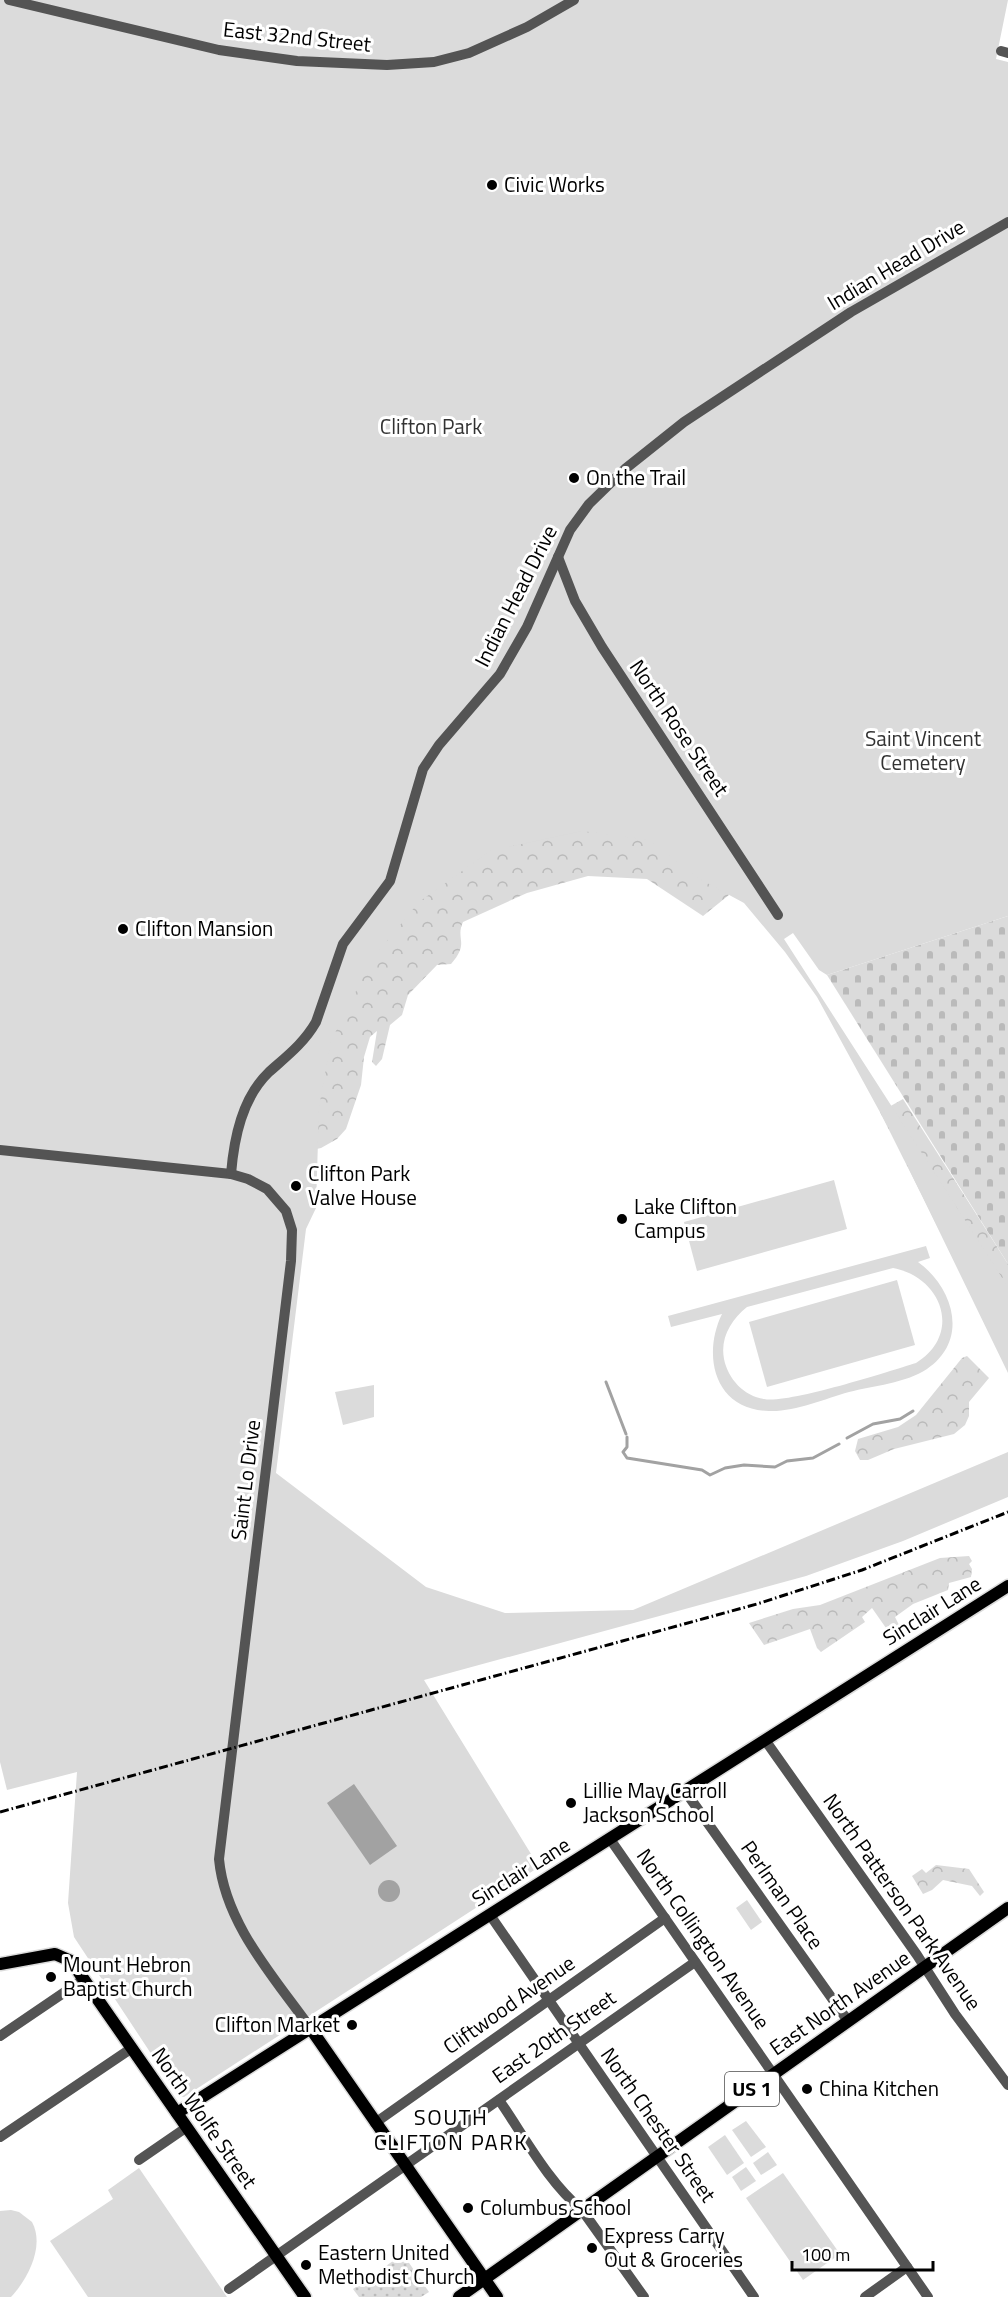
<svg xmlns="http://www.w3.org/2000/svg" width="1008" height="2297" viewBox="0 0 1008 2297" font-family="'Titillium Web',sans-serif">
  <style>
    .grass { fill: url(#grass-dots) }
    .forest { fill: url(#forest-crowns) }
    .cemetery { fill: url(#cemetery-stones) }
    .green { fill: #dbdbdb; fill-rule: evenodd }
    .water { fill: #a2a2a2 }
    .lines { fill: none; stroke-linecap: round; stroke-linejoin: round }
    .stream { stroke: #a2a2a2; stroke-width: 3 }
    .major-casing { stroke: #dbdbdb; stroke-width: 15 }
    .minor { stroke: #545454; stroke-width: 10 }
    .major { stroke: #000; stroke-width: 12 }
    .rail { stroke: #000; stroke-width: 3; stroke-dasharray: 9 3 1.5 3; stroke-linecap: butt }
    .poi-dot { fill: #000; stroke: #fff; stroke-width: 2 }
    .labels { text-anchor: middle; stroke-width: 6; stroke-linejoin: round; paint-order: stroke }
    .shield { fill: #fff; stroke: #4c4c4c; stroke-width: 1.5 }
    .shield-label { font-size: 20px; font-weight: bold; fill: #000 }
    .street-label { font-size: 21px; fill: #000; stroke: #fff }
    .poi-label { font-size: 21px; fill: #000; stroke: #fff; text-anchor: start }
    .park-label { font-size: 21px; fill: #323232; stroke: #fff }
    .neighbourhood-label { font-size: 22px; letter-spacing: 1.5px; fill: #000; stroke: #fff }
  </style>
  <defs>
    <pattern id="grass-dots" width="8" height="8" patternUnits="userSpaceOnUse" patternTransform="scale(1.5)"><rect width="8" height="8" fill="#dbdbdb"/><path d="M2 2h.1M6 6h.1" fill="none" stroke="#bababa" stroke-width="1.8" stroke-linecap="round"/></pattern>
    <pattern id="forest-crowns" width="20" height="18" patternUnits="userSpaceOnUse" patternTransform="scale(1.5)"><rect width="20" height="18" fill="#dbdbdb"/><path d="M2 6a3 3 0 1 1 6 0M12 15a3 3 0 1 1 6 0" fill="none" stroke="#bababa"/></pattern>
    <pattern id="cemetery-stones" width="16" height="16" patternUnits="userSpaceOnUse" patternTransform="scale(1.5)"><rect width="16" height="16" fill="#dbdbdb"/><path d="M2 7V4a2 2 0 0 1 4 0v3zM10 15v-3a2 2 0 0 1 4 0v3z" fill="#bababa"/></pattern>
  </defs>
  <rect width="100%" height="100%" fill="#fff"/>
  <path class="grass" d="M403 2254 429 2292 421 2297H359L353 2289Z"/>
  <g class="forest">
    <path d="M595 808 740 886 703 916 647 879 588 876 527 893 463 922C455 939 470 943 451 964L437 965 408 995 402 1015 390 1025 382 1059 376 1066 372 1062 377 1031 370 1037 364 1057 361 1085 346 1129 337 1139 321 1148 294 1154 334 1028 412 852Z"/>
    <path d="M903 1099 1008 1264V1367L880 1112Z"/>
    <path d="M967 1356 989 1378 969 1402V1416L965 1425 954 1434 894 1449 868 1460H860L855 1451 858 1439 898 1427 916 1415 962 1358Z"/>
    <path d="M969 1556 972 1561 969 1564 972 1569 971 1577 949 1583 948 1590 913 1604 895 1617 903 1633 893 1638 872 1608 862 1617 865 1622 821 1652 817 1648 810 1629 764 1645 749 1623 793 1609 820 1605 940 1558Z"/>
    <path d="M936 1865 969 1869 984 1892 980 1896 972 1886 943 1880 932 1890 923 1894 912 1876 922 1869 926 1873Z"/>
  </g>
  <path class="cemetery" d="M1008 916V1264L827 975Z"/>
  <g class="green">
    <path d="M0 0H1008L996 59 1008 62V916L827 975 819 970 793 933 784 939 1008 1287V1373L893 1136 817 997 785 952 744 903 696 877 650 840 582 831 490 851 419 902 372 959 331 1041 319 1107 316 1208 306 1229 276 1473 426 1587 505 1613 633 1610 1008 1452V1497L903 1541 806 1576 424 1680 539 1867 184 2097 179 2096 74 1937 68 1903 77 1772 7 1790 0 1762Z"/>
    <path d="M834 1180 847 1229 697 1271 684 1222Z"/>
    <path d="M926 1246 930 1258 918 1262C953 1287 970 1340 927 1369 906 1383 873 1386 849 1392 824 1399 795 1412 769 1411 714 1410 702 1355 722 1314L671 1327 668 1316ZM893 1268C942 1277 963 1334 916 1363 887 1372 788 1404 764 1399 744 1396 728 1379 724 1359 720 1338 731 1320 747 1307Z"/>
    <path d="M897 1280 915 1345 767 1387 749 1322Z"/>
    <path d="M374 1385V1417L343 1425 335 1392Z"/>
    <path d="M747 1900 762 1922 751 1930 736 1908Z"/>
    <path d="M746 2121 766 2147 751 2157 732 2130Z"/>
    <path d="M725 2135 744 2163 727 2175 708 2147Z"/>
    <path d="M768 2152 777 2165 761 2175 753 2163Z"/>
    <path d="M746 2167 756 2181 741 2191 732 2177Z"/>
    <path d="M139 2168 227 2297H88L50 2241 113 2199 108 2190Z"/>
    <path d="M783 2173 840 2254 803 2280 746 2198Z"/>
    <path d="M11 2210 19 2212 32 2222C45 2246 28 2279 11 2297H0V2211Z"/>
  </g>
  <g class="water">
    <path d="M354 1784 397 1846 370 1865 327 1803Z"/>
    <circle cx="389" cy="1891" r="11"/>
  </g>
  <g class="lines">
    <g class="stream">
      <path d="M606 1382 626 1434"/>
      <path d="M627 1437V1447L623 1452 627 1458 702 1470 710 1475 725 1468 744 1465 775 1467 787 1461 813 1458 839 1444"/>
      <path d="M847 1438 873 1424 900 1419 913 1411"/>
    </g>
    <g class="major-casing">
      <g id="major">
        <path d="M0 1964 55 1954 71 1961 305 2297"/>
        <path d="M311 2029 497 2297"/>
        <path d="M177 2113 1008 1586"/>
        <path d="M459 2297 1008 1908"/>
      </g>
    </g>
    <g class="minor">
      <path d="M9 0 219 50 297 61 387 65 434 62 469 53 527 27 574 0"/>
      <path d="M1001 51 1008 53"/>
      <path d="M558 557 575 601 602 647 778 915"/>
      <path d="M0 1150 231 1174 248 1179 267 1189 286 1211 292 1230 291 1261 219 1859C225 1924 274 1977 311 2029"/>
      <path d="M231 1174C234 1138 242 1098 269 1072 287 1056 304 1043 316 1022L343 944 390 881 423 769 439 745 500 674 527 627 570 530 589 504 625 469 684 422 851 312 1008 222"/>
      <path d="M765 1740 917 1955 955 2014 1008 2085"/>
      <path d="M685 1791 848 2021"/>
      <path d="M610 1839 928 2297"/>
      <path d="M490 1915 754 2297"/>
      <path d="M0 2036 84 1979"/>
      <path d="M499 2100C524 2136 548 2182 582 2210L644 2297"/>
      <path d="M375 2123 665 1918"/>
      <path d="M0 2137 132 2048"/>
      <path d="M139 2160 187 2127"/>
      <path d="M229 2289 695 1962"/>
      <path d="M865 2297 907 2267"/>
    </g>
    <use href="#major" class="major"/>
    <path class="rail" d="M0 1812 757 1604 862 1570 1008 1512"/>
  </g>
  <g class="poi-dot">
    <circle cx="492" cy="185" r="6"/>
    <circle cx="574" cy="478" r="6"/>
    <circle cx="123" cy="929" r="6"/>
    <circle cx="296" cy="1186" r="6"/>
    <circle cx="622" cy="1219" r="6"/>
    <circle cx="571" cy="1803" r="6"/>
    <circle cx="51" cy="1977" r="6"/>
    <circle cx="352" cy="2025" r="6"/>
    <circle cx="807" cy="2089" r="6"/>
    <circle cx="468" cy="2208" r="6"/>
    <circle cx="592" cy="2248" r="6"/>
    <circle cx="306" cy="2265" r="6"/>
  </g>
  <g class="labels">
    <rect class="shield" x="725" y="2072" width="54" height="34" rx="4.5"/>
    <g class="shield-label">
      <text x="752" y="2096">US 1</text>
    </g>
    <g class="street-label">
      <text transform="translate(297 37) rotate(6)" y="7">East 32nd Street</text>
      <text transform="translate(896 265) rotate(-31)" y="7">Indian Head Drive</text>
      <text transform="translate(516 596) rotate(-63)" y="7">Indian Head Drive</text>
      <text transform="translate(679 728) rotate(56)" y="7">North Rose Street</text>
      <text transform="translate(246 1480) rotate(-83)" y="7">Saint Lo Drive</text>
      <text transform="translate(932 1611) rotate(-32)" y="7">Sinclair Lane</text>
      <text transform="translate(521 1872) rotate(-32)" y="7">Sinclair Lane</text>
      <text transform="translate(782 1895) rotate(55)" y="7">Perlman Place</text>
      <text transform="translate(902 1902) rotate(55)" y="7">North Patterson Park Avenue</text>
      <text transform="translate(703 1939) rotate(55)" y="7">North Collington Avenue</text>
      <text transform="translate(840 2003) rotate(-35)" y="7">East North Avenue</text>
      <text transform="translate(509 2005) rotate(-35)" y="7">Cliftwood Avenue</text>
      <text transform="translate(554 2037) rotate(-35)" y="7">East 20th Street</text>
      <text transform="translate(204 2118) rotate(55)" y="7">North Wolfe Street</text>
      <text transform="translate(658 2125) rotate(55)" y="7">North Chester Street</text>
    </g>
    <g class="poi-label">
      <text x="504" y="192">Civic Works</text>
      <text x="586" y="485">On the Trail</text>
      <text x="135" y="936">Clifton Mansion</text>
      <text x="308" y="1181">Clifton Park<tspan x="308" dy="24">Valve House</tspan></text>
      <text x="634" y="1214">Lake Clifton<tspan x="634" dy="24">Campus</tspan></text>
      <text x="583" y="1798">Lillie May Carroll<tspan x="583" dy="24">Jackson School</tspan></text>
      <text x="63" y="1972">Mount Hebron<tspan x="63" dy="24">Baptist Church</tspan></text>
      <text x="340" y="2032" text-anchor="end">Clifton Market</text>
      <text x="819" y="2096">China Kitchen</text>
      <text x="480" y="2215">Columbus School</text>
      <text x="604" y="2243">Express Carry<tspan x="604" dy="24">Out &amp; Groceries</tspan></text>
      <text x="318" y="2260">Eastern United<tspan x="318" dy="24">Methodist Church</tspan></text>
    </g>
    <g class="park-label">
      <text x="431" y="434">Clifton Park</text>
      <text x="923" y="746">Saint Vincent<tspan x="923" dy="24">Cemetery</tspan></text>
    </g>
    <g class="neighbourhood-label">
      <text x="451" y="2125">SOUTH<tspan x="451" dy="25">CLIFTON PARK</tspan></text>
    </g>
  </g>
  <path d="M792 2261v9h141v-9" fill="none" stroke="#000000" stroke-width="3"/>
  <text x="801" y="2261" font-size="18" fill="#000000" stroke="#ffffff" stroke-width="4.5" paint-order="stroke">100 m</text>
</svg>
